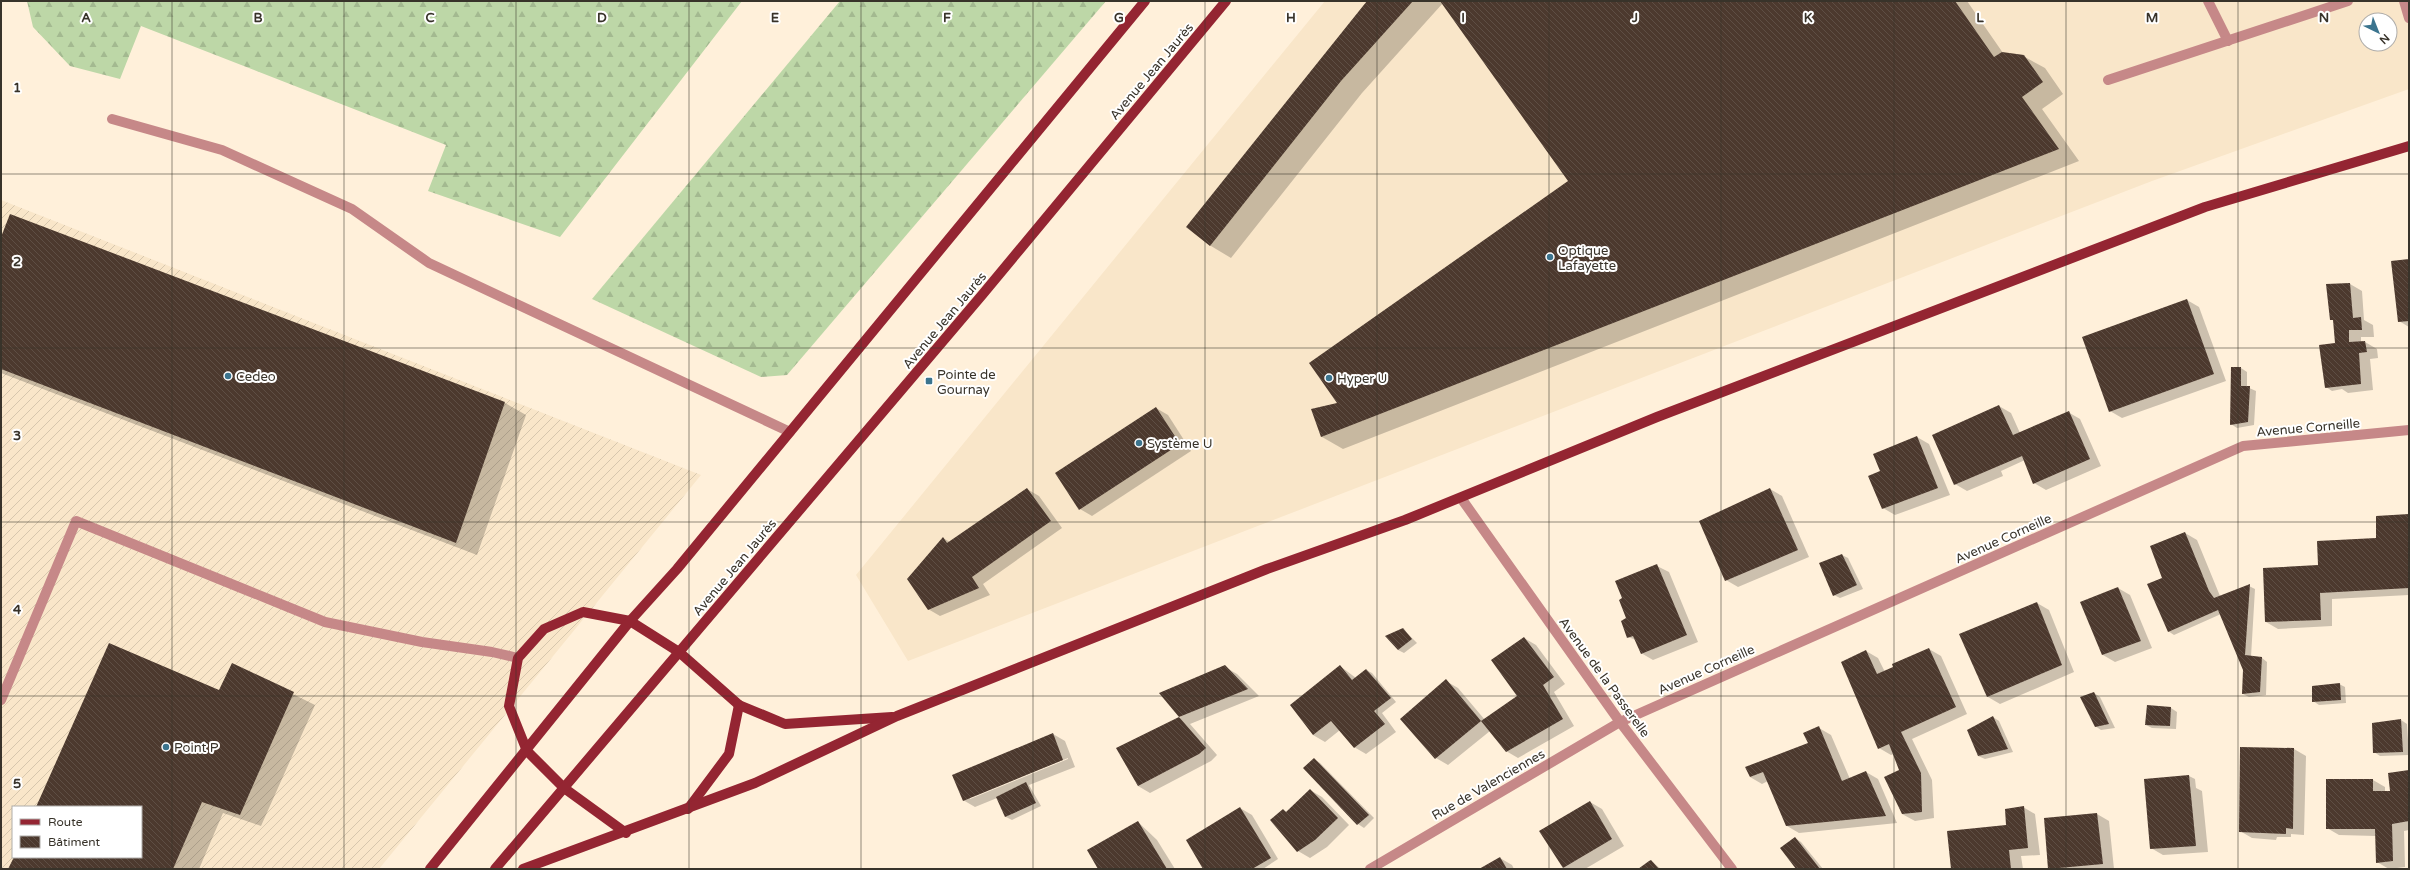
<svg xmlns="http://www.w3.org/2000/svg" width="2410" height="870" viewBox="0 0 2410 870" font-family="'Varela Round',sans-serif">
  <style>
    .built { fill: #f9e6c9; fill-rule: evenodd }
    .industrial { fill: url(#industrial-furrows); fill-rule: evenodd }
    .forest { fill: url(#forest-firs) }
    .shadow { fill: #0003; fill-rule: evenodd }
    .building { fill: url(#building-back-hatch) }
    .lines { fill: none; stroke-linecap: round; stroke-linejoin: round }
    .minor { stroke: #c68888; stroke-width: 10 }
    .major { stroke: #942532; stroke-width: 10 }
    .grid { fill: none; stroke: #38332a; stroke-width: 1; stroke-opacity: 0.55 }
    .poi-dot { fill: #3b748e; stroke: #fff; stroke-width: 1.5 }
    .labels { text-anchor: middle; stroke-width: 4; stroke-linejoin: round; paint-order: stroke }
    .street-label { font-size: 13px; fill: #38332a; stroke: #fff }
    .poi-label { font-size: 13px; fill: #38332a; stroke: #fff; text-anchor: start }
    .grid-label { font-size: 13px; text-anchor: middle; font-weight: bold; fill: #38332a; stroke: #fff; stroke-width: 4; stroke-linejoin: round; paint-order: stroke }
  </style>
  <defs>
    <pattern id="industrial-furrows" width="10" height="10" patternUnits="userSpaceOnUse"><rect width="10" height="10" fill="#f9e6c9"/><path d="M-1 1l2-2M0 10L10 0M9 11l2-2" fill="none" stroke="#d6c6ad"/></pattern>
    <pattern id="forest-firs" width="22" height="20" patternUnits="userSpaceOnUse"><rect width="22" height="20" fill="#bdd7a7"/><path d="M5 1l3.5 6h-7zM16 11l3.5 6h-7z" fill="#a3b990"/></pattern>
    <pattern id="building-back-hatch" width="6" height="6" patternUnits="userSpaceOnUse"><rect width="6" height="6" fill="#4c392e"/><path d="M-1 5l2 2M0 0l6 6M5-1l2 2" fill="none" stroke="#5e4e44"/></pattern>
  </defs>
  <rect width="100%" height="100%" fill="#fff0da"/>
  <path class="built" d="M1325 1H2409V89L2152 181 908 661 856 575ZM2366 20H2390V44H2366Z"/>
  <path class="industrial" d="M1 200 701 475 379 869H1ZM13 807H141V857H13Z"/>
  <g class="forest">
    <path d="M27 1H742L560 237 428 191 446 145 141 26 120 79 70 66 33 27Z"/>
    <path d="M840 1H1106L787 375 761 377 592 299Z"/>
  </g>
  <g class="shadow">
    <path d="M1369 1H1967L2003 53 2023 56 2045 68 2063 94 2042 109 2079 161 1343 449 1322 437 1312 410 1339 404 1569 181 1443 3 1362 93 1231 258 1211 246 1187 227Z"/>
    <path d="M11 215 505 403 526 415 477 555 1 373V238Z"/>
    <path d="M2409 260V327L2399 321Z"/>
    <path d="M2350 284 2362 291 2364 320 2373 325 2374 337H2361V342H2365L2377 349 2378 358 2370 359 2373 390 2348 393 2342 389 2332 391 2326 387 2336 343 2334 321 2331 319Z"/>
    <path d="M2187 300 2199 307 2226 381 2122 418 2110 411Z"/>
    <path d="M2241 368 2247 372V387L2256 391 2254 425 2237 428 2231 424Z"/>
    <path d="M1999 406 2011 413 2020 433 2068 412 2080 419 2101 466 2046 490 2034 483 2025 460 2001 471 2003 476 1967 491 1955 484Z"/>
    <path d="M1156 408 1168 415 1191 451 1092 516 1080 509Z"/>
    <path d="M1917 437 1929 444 1950 495 1895 515 1883 508 1881 471Z"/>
    <path d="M1027 489 1039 496 1062 528 983 584 990 595 940 616 928 609 943 538 950 542Z"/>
    <path d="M1770 489 1782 496 1809 557 1738 587 1726 580Z"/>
    <path d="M2409 515V595L2332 599V626L2278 629 2266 622 2319 566 2377 539Z"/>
    <path d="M2185 533 2197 540 2220 596 2249 586 2255 589 2251 657 2262 658 2267 662 2266 695 2249 697 2243 694 2244 670 2221 614 2174 635 2168 631 2163 578Z"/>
    <path d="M1842 555 1848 558 1863 589 1840 598 1834 595Z"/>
    <path d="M1657 566 1669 572 1698 642 1653 660 1641 653 1636 640 1628 637V621Z"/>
    <path d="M2118 588 2130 595 2152 648 2115 662 2103 655Z"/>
    <path d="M2037 603 2049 610 2074 672 2000 704 1988 697 1961 635Z"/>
    <path d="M1403 629 1417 643 1404 653 1398 650Z"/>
    <path d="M1524 638 1536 645 1565 684 1554 692 1574 726 1518 758 1506 751 1490 731 1448 765 1436 758 1402 719 1446 681 1458 688 1485 720 1518 696Z"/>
    <path d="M1929 649 1941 656 1967 714 1912 739 1932 780 1934 818 1915 821 1902 814 1901 771 1894 754 1891 755 1879 748 1866 651 1878 658 1885 672 1895 668 1894 664Z"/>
    <path d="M232 664 315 705 261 826 223 813 199 869H10L15 857H141V807H37L220 691Z"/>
    <path d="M1340 666 1356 678 1366 670 1372 673 1396 702 1382 713 1396 732 1366 754 1354 747 1340 730 1325 742 1313 735Z"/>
    <path d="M1225 667 1237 674 1259 696 1190 724 1217 755 1211 761 1150 793 1138 786 1117 749 1181 717 1160 693Z"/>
    <path d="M2339 684 2345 687 2346 703 2319 705 2313 701Z"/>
    <path d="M2094 693 2100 697 2115 728 2101 730 2095 726Z"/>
    <path d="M2148 707 2171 708 2177 712 2176 729 2152 728 2146 725Z"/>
    <path d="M1993 717 1999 721 2013 752 1985 759 1978 756Z"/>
    <path d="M2401 720 2407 724 2409 755 2380 756 2374 752Z"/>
    <path d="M1819 728 1831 735 1850 779 1866 772 1878 779 1897 823 1799 833 1787 826 1768 781 1762 784 1750 777 1809 744Z"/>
    <path d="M1053 734 1065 741 1075 767 1029 785 1041 806 1012 820 1006 817 997 798 975 807 963 800ZM1068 758V759L970 799V797Z"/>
    <path d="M2294 749 2306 756 2304 835 2291 834V837H2277L2276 840 2252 838 2240 831Z"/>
    <path d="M1314 759 1320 763 1374 818 1364 828 1358 824 1304 768Z"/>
    <path d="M2409 771V830L2404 831 2405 867 2389 869 2377 862 2376 836 2339 835 2327 828 2373 780 2385 787V792H2391Z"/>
    <path d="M2189 776 2195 779 2196 788 2202 791 2208 852 2163 855 2151 848 2145 780Z"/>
    <path d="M1310 790 1322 797 1349 825 1327 847 1310 858 1298 851 1283 810 1287 812Z"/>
    <path d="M1590 802 1602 809 1624 846 1585 869H1566L1563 868Z"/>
    <path d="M2023 807 2035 814 2040 855 2021 856 2023 869H1952L2007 826Z"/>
    <path d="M1240 808 1252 815 1278 859 1263 869H1205Z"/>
    <path d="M2097 814 2109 821 2114 869H2049L2045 819Z"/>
    <path d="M1138 822 1157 840 1175 869H1099Z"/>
    <path d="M1795 838 1801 842 1823 869H1797Z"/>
    <path d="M1500 858 1512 865 1514 869H1481Z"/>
    <path d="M1651 861 1661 869H1640Z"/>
  </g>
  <g class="building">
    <path d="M1367 1H1413L1341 81 1210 246 1186 227Z"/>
    <path d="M1440 1H1955L1994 57 2002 52 2024 55 2043 82 2022 97 2059 149 1321 437 1311 409 1337 403 1309 363 1568 181Z"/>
    <path d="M10 214 505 402 456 543 1 369V237Z"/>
    <path d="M2409 259V321L2398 322 2391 261Z"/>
    <path d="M2350 283 2353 318 2361 317 2362 330H2349V342L2365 341 2367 352 2359 353 2361 384 2325 388 2319 345 2335 343 2333 320H2330L2326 284Z"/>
    <path d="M2187 299 2214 374 2109 412 2082 337Z"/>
    <path d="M2231 367H2241V386H2250L2248 422 2230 425Z"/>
    <path d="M1999 405 2013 435 2069 411 2090 459 2033 484 2022 456 1954 485 1932 435Z"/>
    <path d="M1156 407 1180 444 1079 510 1055 473Z"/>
    <path d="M1917 436 1938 488 1882 509 1868 476 1880 471 1873 454Z"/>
    <path d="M1027 488 1051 521 972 577 979 588 928 610 907 579 943 537 947 543Z"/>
    <path d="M1770 488 1798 550 1725 581 1699 521Z"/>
    <path d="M2409 514V588L2320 593 2321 620 2265 622 2263 568 2318 565 2317 541 2376 538V516Z"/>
    <path d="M2185 532 2209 591 2214 598 2250 584 2245 655 2262 657 2260 692 2242 694 2243 670 2218 610 2168 632 2147 584 2162 578 2150 546Z"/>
    <path d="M1842 554 1857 585 1833 596 1819 563Z"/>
    <path d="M1657 564 1687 635 1641 654 1633 636 1627 638 1621 621 1626 618 1619 600 1622 598 1615 581Z"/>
    <path d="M2118 587 2141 641 2102 655 2080 602Z"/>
    <path d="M2037 602 2062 665 1987 697 1959 634Z"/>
    <path d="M1403 628 1412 639 1398 650 1385 636Z"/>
    <path d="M1524 637 1554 677 1543 685 1563 719 1506 752 1481 721 1517 696 1491 660Z"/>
    <path d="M109 643 219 690 232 663 294 692 240 815 202 802 173 869H8L14 857H141V807H36Z"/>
    <path d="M1929 648 1956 707 1901 732 1921 773 1922 812 1902 814 1884 777 1899 770 1889 744 1878 749 1841 662 1866 650 1877 674 1893 667 1892 664Z"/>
    <path d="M1225 665 1248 689 1179 717 1159 693Z"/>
    <path d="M1340 665 1352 680 1366 669 1391 698 1374 711 1385 724 1354 748 1331 721 1313 735 1290 705Z"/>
    <path d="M1446 679 1481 721 1435 759 1400 719Z"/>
    <path d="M2340 683 2341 700 2312 702V686Z"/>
    <path d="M2094 692 2109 724 2095 727 2080 697Z"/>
    <path d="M2147 705 2171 707 2170 726 2145 725Z"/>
    <path d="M1993 716 2008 749 1978 756 1967 730Z"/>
    <path d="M1179 717 1206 748 1199 754 1138 786 1116 748Z"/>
    <path d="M2401 719 2403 752 2373 753 2372 723Z"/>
    <path d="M1819 726 1842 781 1866 771 1886 816 1786 826 1763 772 1750 777 1745 767 1808 743 1803 733Z"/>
    <path d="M1053 733 1063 760 963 801 952 775Z"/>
    <path d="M2240 747 2294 748 2293 829 2286 828V834L2239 832Z"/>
    <path d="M1314 758 1369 815 1357 825 1303 768Z"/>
    <path d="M2409 770V821L2392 824 2393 861 2376 863 2375 829H2326V779H2373V791H2390L2388 773Z"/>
    <path d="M2189 775 2196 846 2150 849 2144 779Z"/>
    <path d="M1026 782 1036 803 1005 817 996 797Z"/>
    <path d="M1310 789 1338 818 1315 840 1297 852 1270 820 1283 809 1286 812Z"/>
    <path d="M1590 801 1612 839 1563 868 1539 831Z"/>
    <path d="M2024 806 2028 848 2009 850 2011 869H1951L1947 831 2006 825 2005 809Z"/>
    <path d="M1240 807 1271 858 1252 869H1203L1186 840Z"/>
    <path d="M2097 813 2103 864 2048 869 2044 818Z"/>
    <path d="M1138 821 1167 869H1098L1087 850Z"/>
    <path d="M1795 837 1820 869H1796L1780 848Z"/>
    <path d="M1500 857 1507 869H1479Z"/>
    <path d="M1651 860 1659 869H1638L1649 861Z"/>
  </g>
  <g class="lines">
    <g class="minor">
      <path d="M2208 1 2228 41"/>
      <path d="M2404 1 2409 18"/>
      <path d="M2108 80 2348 1"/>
      <path d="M112 119 222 150 352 209 429 263 790 432"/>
      <path d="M1461 498 1620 722 1732 869"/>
      <path d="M1 700 76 521 325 622 422 642 492 652 518 658"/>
      <path d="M1370 869 1620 722 2243 446 2409 430"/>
    </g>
    <g class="major">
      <path d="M688 809 729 754 739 705"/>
      <path d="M626 833 564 788 527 751 509 706 518 658 544 629 583 612 630 621 679 652 739 705 785 724 892 717"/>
      <path d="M430 869 630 621 677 569 1145 1"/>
      <path d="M495 869 982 295 1226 1"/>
      <path d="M523 869 755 783 897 716 1267 569 1405 520 1657 417 2205 207 2409 146"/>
    </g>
  </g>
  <path class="grid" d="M172 1V869M344 1V869M516 1V869M689 1V869M861 1V869M1033 1V869M1205 1V869M1377 1V869M1549 1V869M1721 1V869M1894 1V869M2066 1V869M2238 1V869M1 174H2409M1 348H2409M1 522H2409M1 696H2409"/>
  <g class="poi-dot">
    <circle cx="1550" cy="257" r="4"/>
    <circle cx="228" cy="376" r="4"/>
    <circle cx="1329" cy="378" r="4"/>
    <rect x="925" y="377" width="8" height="8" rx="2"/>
    <circle cx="1139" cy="443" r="4"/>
    <circle cx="166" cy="747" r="4"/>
  </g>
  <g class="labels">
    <g class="street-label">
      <text transform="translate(1151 71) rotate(-50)" y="5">Avenue Jean Jaurès</text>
      <text transform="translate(944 320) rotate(-50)" y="5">Avenue Jean Jaurès</text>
      <text transform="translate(2308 427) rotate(-5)" y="5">Avenue Corneille</text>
      <text transform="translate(2003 538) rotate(-24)" y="5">Avenue Corneille</text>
      <text transform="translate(734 567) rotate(-50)" y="5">Avenue Jean Jaurès</text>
      <text transform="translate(1706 669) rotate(-24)" y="5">Avenue Corneille</text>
      <text transform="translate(1605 677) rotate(54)" y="5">Avenue de la Passerelle</text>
      <text transform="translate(1488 784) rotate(-30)" y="5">Rue de Valenciennes</text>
    </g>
    <g class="poi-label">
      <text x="1558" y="255">Optique<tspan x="1558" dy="15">Lafayette</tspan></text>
      <text x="937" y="379">Pointe de<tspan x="937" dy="15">Gournay</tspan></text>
      <text x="236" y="381">Cedeo</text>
      <text x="1337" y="383">Hyper U</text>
      <text x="1147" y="448">Système U</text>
      <text x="174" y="752">Point P</text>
    </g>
  </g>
  <g class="grid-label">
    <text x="86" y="22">A</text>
    <text x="258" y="22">B</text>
    <text x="430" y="22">C</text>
    <text x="602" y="22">D</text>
    <text x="775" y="22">E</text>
    <text x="947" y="22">F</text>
    <text x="1119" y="22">G</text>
    <text x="1291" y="22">H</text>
    <text x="1463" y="22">I</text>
    <text x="1635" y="22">J</text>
    <text x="1808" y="22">K</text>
    <text x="1980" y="22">L</text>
    <text x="2152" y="22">M</text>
    <text x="2324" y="22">N</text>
    <text x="17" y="92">1</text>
    <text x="17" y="266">2</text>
    <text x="17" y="440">3</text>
    <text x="17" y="614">4</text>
    <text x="17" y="788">5</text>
  </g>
  <rect width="2410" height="870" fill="none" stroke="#38332a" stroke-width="4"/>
  <rect x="12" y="806" width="130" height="52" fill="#ffffff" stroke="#afadaa"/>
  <rect x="20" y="819" width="20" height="6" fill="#942532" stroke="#afadaa"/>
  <text x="48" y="826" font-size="12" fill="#38332a">Route</text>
  <rect x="20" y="836" width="20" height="12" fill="url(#building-back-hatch)" stroke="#afadaa"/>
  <text x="48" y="846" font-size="12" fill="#38332a">Bâtiment</text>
  <g transform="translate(2378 32) rotate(137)"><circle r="19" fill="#ffffff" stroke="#afadaa"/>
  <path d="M0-3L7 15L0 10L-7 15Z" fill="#3b748e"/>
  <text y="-6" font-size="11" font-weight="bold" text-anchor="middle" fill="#38332a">N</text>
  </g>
</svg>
